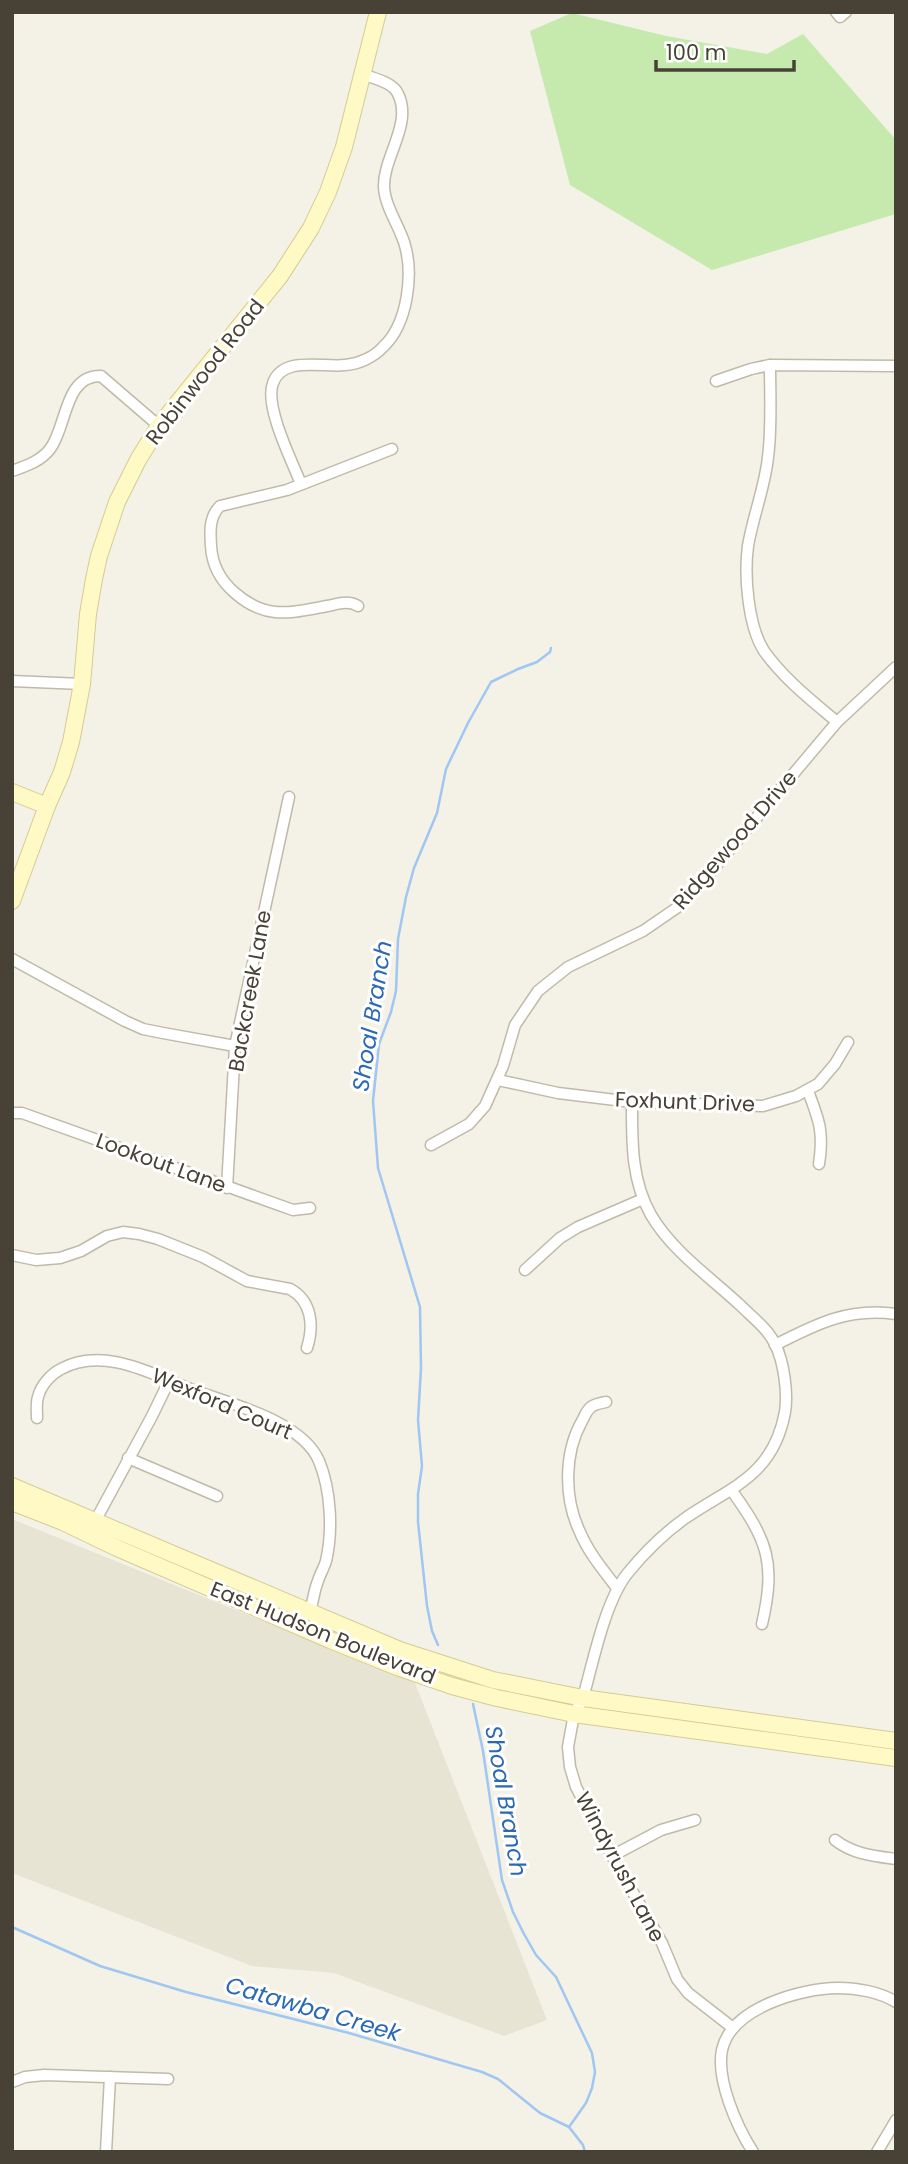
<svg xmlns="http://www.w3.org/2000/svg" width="908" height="2164" viewBox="0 0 908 2164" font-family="Poppins,sans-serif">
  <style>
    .residential { fill: #e8e4d4 }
    .green { fill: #c6e9ae }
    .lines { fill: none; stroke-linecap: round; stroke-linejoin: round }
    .stream { stroke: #a0c6f2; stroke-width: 2.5 }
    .street-casing { stroke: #bfbba8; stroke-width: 13 }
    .secondary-casing { stroke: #d5cc95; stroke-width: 18 }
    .street { stroke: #fff; stroke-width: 10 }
    .secondary { stroke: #fff9c5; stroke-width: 16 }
    .labels { text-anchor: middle; stroke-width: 6; stroke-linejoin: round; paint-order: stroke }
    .street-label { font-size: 21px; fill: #474235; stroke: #fff }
    .water-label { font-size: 23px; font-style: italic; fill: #2b69b6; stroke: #fff }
  </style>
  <rect width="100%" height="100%" fill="#f4f1e6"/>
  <path class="residential" d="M12 1519 415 1683 547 2020 504 2036 334 1973 252 1966 12 1873Z"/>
  <path class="green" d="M572 13 666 36 767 54 803 34 896 140V214L712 270 570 185 530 31Z"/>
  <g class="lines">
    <g class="stream">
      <path d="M438 1645 432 1631 427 1606 418 1522V1494L422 1466 418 1420 421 1368 420 1307 378 1168 373 1101 379 1044 391 1012 396 991 398 939 406 897 414 868 437 813 446 769 468 723 491 682 518 669 537 662 550 652 551 648"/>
      <path d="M473 1704 483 1751 502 1880 513 1912 524 1934 536 1955 556 1977 592 2053 595 2072 592 2088 586 2103 569 2127"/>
      <path d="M12 1927 100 1966 186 1992 349 2033 482 2072 498 2079 540 2113 569 2127 583 2145 585 2152"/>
    </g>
    <g class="street-casing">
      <g id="street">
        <path d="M836 12 840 17 846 12"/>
        <path d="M770 365C770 395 772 427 768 457 765 487 753 516 748 546 744 575 748 626 764 651 784 679 811 700 837 722"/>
        <path d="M716 381 751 369 770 365 896 366"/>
        <path d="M12 471C26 466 41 461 50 449 67 427 64 375 101 376L159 426"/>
        <path d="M301 484C292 461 264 406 273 383 283 355 324 368 345 365 359 364 374 357 383 347 408 324 414 273 404 242 398 224 385 206 384 187 383 157 413 124 398 94 393 82 372 78 362 74"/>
        <path d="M358 606C348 600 338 604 327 606 289 613 266 620 235 593 221 581 212 565 211 546 210 532 209 517 220 506L287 490 392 449"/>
        <path d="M12 681 82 684"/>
        <path d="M12 959 125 1021 143 1029 163 1033 235 1046"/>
        <path d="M498 1080 558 1093 632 1102 763 1106 796 1096 818 1084 835 1064 848 1042"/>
        <path d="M808 1091C819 1120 824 1132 819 1164"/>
        <path d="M632 1102C632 1141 631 1180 651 1215 672 1251 710 1277 740 1305 752 1317 768 1329 775 1344 784 1362 788 1393 785 1412 773 1477 730 1487 684 1519 662 1535 644 1553 627 1574 605 1602 593 1662 583 1698L574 1714 568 1747 570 1767 576 1787 612 1856 662 1943 677 1979 688 1993 733 2028"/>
        <path d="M12 1113H22L293 1210 310 1208"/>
        <path d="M431 1145 469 1124 485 1106 503 1066 515 1025 538 991 568 967 643 931 678 907 710 873 837 722 896 667"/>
        <path d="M227 1188 235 1046 289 797"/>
        <path d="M12 1255 36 1260 60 1258 81 1251 107 1236 123 1232 139 1234 158 1239 203 1257 247 1281 290 1289C312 1301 314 1326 307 1348"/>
        <path d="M525 1270 560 1238 578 1227 643 1199"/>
        <path d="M775 1345C816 1324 849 1307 896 1314"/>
        <path d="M606 1402C601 1403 595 1404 591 1407 586 1411 585 1416 582 1421 564 1453 564 1497 579 1530 588 1552 603 1570 617 1588"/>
        <path d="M37 1418C37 1411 36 1403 38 1397 41 1385 51 1374 61 1369 104 1346 152 1374 193 1390 231 1404 302 1421 319 1461 331 1490 333 1531 326 1561 324 1568 320 1574 318 1581 314 1590 313 1602 310 1612"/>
        <path d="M128 1458 217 1496"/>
        <path d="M732 1491C768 1541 776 1563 762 1624"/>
        <path d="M92 1527 152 1416 169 1381"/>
        <path d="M835 1840C853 1854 873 1856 896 1859"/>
        <path d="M612 1856 661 1830 695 1820"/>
        <path d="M12 2082 25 2077 44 2075 168 2079"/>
        <path d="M106 2152 110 2077"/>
        <path d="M753 2152C737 2127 716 2080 722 2050 731 2008 801 1988 838 1988 857 1988 880 1992 896 2002"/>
        <path d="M877 2152 896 2120"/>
      </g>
    </g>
    <g class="secondary-casing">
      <g id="secondary">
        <path d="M12 792 47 806"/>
        <path d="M12 901 47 806 62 772 71 742 82 684 88 614 94 579 99 556 117 502 138 460 159 426 280 276 311 228 328 192 344 147 378 12"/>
        <path d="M12 1486 400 1650 493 1680 583 1698 896 1741"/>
        <path d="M12 1502 63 1522 117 1548 330 1640 397 1667 452 1686 497 1698 574 1714 896 1758"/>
      </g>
    </g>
    <use href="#street" class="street"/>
    <use href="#secondary" class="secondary"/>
  </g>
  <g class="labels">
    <g class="street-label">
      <text transform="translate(205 372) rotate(-52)" y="7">Robinwood Road</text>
      <text transform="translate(735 840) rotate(-49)" y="7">Ridgewood Drive</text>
      <text transform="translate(250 991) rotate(-80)" y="7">Backcreek Lane</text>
      <text transform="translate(685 1102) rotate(2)" y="7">Foxhunt Drive</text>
      <text transform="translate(161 1163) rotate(20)" y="7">Lookout Lane</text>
      <text transform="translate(222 1404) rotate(23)" y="7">Wexford Court</text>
      <text transform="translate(323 1633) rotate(22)" y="7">East Hudson Boulevard</text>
      <text transform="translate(620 1867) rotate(62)" y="7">Windyrush Lane</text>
    </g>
    <g class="water-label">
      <text transform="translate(372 1016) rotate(-81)" y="8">Shoal Branch</text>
      <text transform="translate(506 1801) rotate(80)" y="8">Shoal Branch</text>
      <text transform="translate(313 2009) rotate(16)" y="8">Catawba Creek</text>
    </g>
  </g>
  <rect width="908" height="2164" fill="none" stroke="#474235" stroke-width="28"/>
  <path d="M656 60v10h138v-10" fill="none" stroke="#474235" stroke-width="3.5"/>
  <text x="666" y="60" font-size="21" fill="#474235" stroke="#ffffff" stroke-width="5" paint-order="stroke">100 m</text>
</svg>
